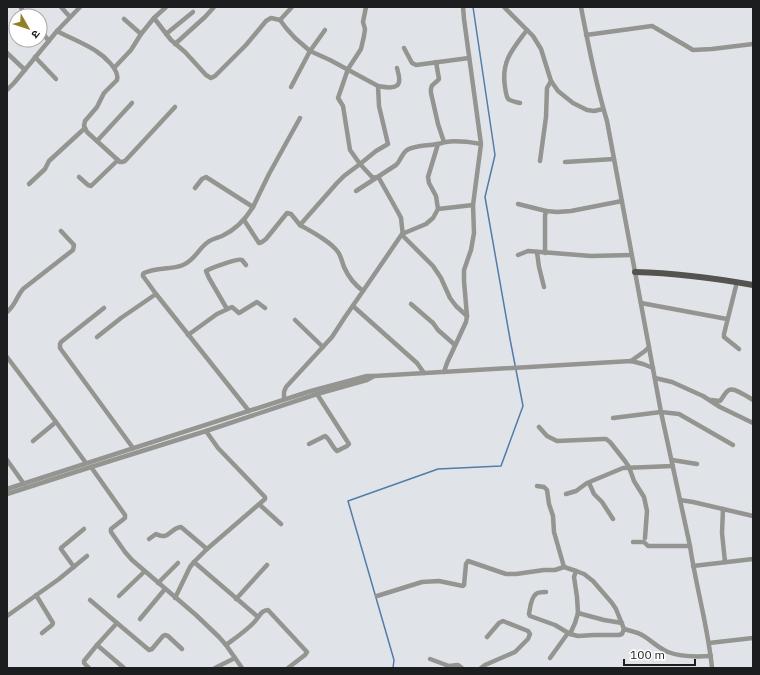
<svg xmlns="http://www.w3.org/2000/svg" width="760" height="675" viewBox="0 0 760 675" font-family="'IBM Plex Sans','Noto Sans Devanagari',sans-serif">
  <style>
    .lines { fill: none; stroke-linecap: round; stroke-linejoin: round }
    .stream { stroke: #527ca9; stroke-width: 1.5 }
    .minor { stroke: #949491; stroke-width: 4.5 }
    .major { stroke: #54534f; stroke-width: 6 }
  </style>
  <rect width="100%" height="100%" fill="#e0e4e8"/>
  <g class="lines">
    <path class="stream" d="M393 668 394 660 348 501 438 469 501 466 523 406 510 339 485 197 495 155 473 7"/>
    <g class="minor">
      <path d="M61 7 70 17"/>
      <path d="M366 7 363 22 365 29 364 36 361 49 348 69 338 98 343 106 350 150 360 164 344 176 337 183 300 225C312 232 330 241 338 252 341 256 342 262 344 267 348 276 355 285 363 291L402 234 426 224 433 218 438 209 473 205"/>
      <path d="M504 7 533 36 541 49 551 81 558 91 573 103 587 110 594 111 603 109"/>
      <path d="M581 7C588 44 596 85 607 121L661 412 690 546C696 587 708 627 712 668"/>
      <path d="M21 8 27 16"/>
      <path d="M154 18 171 40 185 52 206 75 211 78 215 76 246 45 266 21 271 18 280 20 286 28 295 38 310 51 330 60 378 86C384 87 398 90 399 82 400 78 398 72 397 68"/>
      <path d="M124 19 141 34"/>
      <path d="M280 20 292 7"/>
      <path d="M40 30 49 41"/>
      <path d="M57 31C70 38 84 43 96 51 104 56 120 70 117 80L104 93 97 107 85 121 84 126 87 132 120 162H122L125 161 175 107"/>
      <path d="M166 34 193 12"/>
      <path d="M586 35 652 26 683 44 693 50 712 49 753 44"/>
      <path d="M175 44 205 17 214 7"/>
      <path d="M404 48 412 63 416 65 469 58"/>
      <path d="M7 53 25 70"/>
      <path d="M35 57 56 79"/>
      <path d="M436 62 439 79C434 85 430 84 431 93L438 124 444 142"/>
      <path d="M114 68 131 50 141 34 154 18 166 7"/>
      <path d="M378 86 379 106 388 144 376 151 360 164 372 177 379 178 380 180 399 214 401 218 403 236 433 266 441 278 450 298 456 306 467 316"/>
      <path d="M291 87 310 51 325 30"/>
      <path d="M7 90 14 83 57 31 80 7"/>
      <path d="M520 103C507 100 507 101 505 87 501 61 512 50 527 30"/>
      <path d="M97 141 132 103"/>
      <path d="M540 161 546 117 547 88 551 81"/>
      <path d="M565 162 614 159"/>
      <path d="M79 177 88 185 91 186 118 160"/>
      <path d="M29 184 45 169 49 161 85 128"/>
      <path d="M356 191 396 165C401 161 401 154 407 150 416 145 428 146 437 144 441 144 443 142 446 142 458 140 469 142 481 144"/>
      <path d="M518 204 546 211"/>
      <path d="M253 207 269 174 300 118"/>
      <path d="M438 209 436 196 429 183 428 177 438 144"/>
      <path d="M244 220 259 243 262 242 266 239 287 213 291 214 300 225"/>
      <path d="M537 252 539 267 544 287"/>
      <path d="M545 253V216L546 211 557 212 571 211 622 201"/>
      <path d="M518 255 528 251 591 256 631 255"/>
      <path d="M737 282 724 334V337L739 349"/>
      <path d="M156 294 143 276V274L144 273C157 267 171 270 183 265 195 260 198 249 208 242 212 239 217 238 222 236 235 230 245 220 253 207L206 177 202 179 195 188"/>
      <path d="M641 303 727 319"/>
      <path d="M411 304 433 323 438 330 455 345"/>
      <path d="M353 306 417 363 424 373"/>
      <path d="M104 308 61 342 60 344V348L133 448"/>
      <path d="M227 309 209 278 206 271C211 268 238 258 242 260 242 260 246 265 246 265"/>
      <path d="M7 312C16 305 16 297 23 289L73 250 74 245 61 231"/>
      <path d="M295 320 323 347"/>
      <path d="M188 335 217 314 232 307 239 313 257 302 265 308"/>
      <path d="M97 337 121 318 156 294 249 411"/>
      <path d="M7 357 56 422 86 463"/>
      <path d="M631 361 645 351 649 347"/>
      <path d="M444 372 447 363 466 322 467 316 464 281V270L471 250 474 233 473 205 481 144 464 19 463 7"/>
      <path d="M655 378 672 382 703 396 720 407 753 423"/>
      <path d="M284 399V392L286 387 332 337 345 317 363 291"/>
      <path d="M711 400 720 401C723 398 725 392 729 390 734 387 748 397 753 400"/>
      <path d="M613 418 661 412 679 414 733 445"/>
      <path d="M539 427 547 436 557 441 603 439H606L610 442 625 461 629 467 634 481 644 497 647 511 645 538"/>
      <path d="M33 441 56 422"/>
      <path d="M309 444 325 436C330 439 332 447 337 451L347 446 349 444 317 394"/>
      <path d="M7 460 24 484"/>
      <path d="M672 460 697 464"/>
      <path d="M91 467 125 515V518L111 529V532L125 552 132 560 196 615 219 637 226 645 242 668"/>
      <path d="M589 483 594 494 602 502 613 519"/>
      <path d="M537 486 544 487 547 490 549 504 553 516 554 532 564 567"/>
      <path d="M7 489 311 391 367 376H374L631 361 643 364 653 368"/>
      <path d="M7 494 91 467 206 431 317 394 367 380 374 376"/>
      <path d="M566 494 576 491 587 483 623 468 673 466"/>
      <path d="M680 500 693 502 753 516"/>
      <path d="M260 505 281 524"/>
      <path d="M723 509 722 533 725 562"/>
      <path d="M149 539 156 534C169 541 170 528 181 527L207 549"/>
      <path d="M633 542H644L648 546H690"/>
      <path d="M194 562 207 549 265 499V497L218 448 206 431"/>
      <path d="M693 566 753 559"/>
      <path d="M74 567 61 549V548L84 529"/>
      <path d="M158 583 178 563"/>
      <path d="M546 592C543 592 538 592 536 594 531 597 530 608 529 614L530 616 555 625 570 634 578 636 594 635H619L622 634 624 629"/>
      <path d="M36 595 53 623 52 625 42 633"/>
      <path d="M119 596 144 572"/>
      <path d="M377 596 422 582 439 581 463 586 464 585 466 564 468 561 506 574H516L544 570H555L564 567 576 571"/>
      <path d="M175 598 190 567 194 562 258 617"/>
      <path d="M236 599 267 565"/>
      <path d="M90 600 117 623"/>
      <path d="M578 613 577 597 574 577 576 571 584 574 593 581 612 603 616 609 624 629"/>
      <path d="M7 616 59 579 87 556"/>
      <path d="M140 619 165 589"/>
      <path d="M624 629C630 631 637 632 642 635 651 640 658 648 668 652 681 657 697 657 711 656"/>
      <path d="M570 634 575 623 578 613 604 620 622 623"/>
      <path d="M709 643 753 638"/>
      <path d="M226 645C234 639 250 628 256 620 260 615 262 610 268 610L307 652 305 655 288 668"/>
      <path d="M550 658 568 633"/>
      <path d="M430 659 449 666 458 665 462 668"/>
      <path d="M89 668 84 663V661L97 645"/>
      <path d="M124 668 97 645 117 623 149 650 152 649 163 636 165 635 168 636 182 649"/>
      <path d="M215 668 235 658"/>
      <path d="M481 668 485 665 515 652 528 639 530 634 528 631 503 621 499 623 487 637"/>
    </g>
    <path class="major" d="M635 272C674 273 714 278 753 285"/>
  </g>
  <rect width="760" height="675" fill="none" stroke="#1b1d1e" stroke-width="16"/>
  <g transform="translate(28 28) rotate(129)"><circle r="19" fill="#ffffff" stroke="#a4a5a5"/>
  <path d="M0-3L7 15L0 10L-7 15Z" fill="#918027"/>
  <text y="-6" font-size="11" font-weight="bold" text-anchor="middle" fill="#1b1d1e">उ</text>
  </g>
  <path d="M624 659v6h71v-6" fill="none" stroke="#1b1d1e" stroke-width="2"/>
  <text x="630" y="659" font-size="12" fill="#1b1d1e" stroke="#ffffff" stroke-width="3" paint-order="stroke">100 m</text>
</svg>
